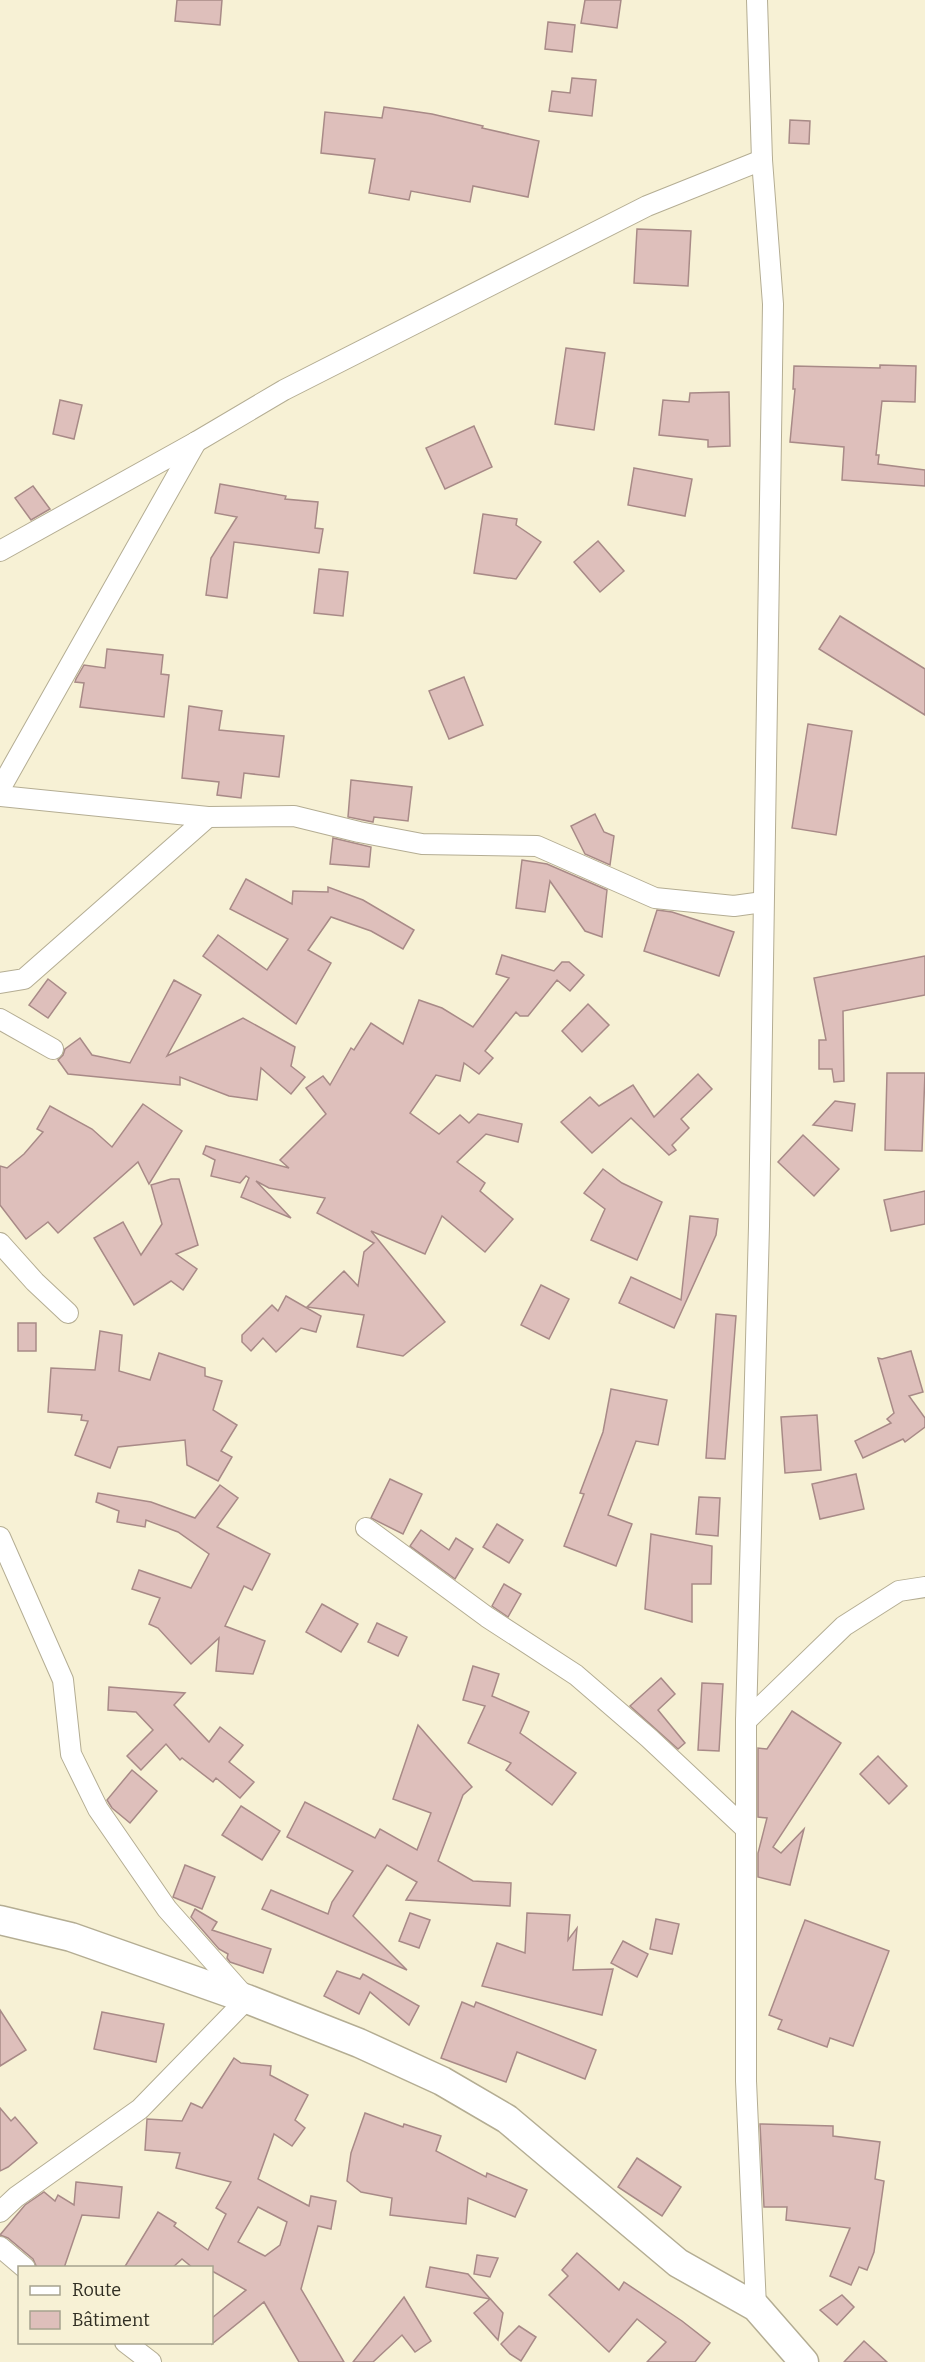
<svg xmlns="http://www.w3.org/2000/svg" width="925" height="2362" viewBox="0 0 925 2362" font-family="Bitter,serif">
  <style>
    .building { fill: #debfbb; stroke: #a88a87; stroke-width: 1.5; fill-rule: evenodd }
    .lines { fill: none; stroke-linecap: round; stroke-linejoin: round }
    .street-casing { stroke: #b4ad93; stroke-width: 22 }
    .secondary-casing { stroke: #b4ad93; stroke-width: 31 }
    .street { stroke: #fff; stroke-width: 20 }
    .secondary { stroke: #fff; stroke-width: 28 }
  </style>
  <rect width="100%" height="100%" fill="#f7f1d5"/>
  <g class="building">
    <path d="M177 0H222L220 25 175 21Z"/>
    <path d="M585 0H621L617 28 581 23Z"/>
    <path d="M548 22 575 25 572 52 545 49Z"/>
    <path d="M572 78 596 80 592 116 549 111 552 91 570 93Z"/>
    <path d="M384 107 432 114 483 126 482 128 539 141 528 197 473 186 470 202 411 191 409 200 369 193 375 159 321 153 325 112 382 118Z"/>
    <path d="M790 120 810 121 809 144 789 143Z"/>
    <path d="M637 229 691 231 688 286 634 283Z"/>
    <path d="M566 348 605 353 594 430 555 424Z"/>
    <path d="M880 365 916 366 915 402 882 401 876 455H879L878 464 925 470V486L842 480 844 447 790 442 795 389H793L794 366 880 368Z"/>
    <path d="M729 392 730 446 708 447V440L659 435 663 400 689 402 690 393Z"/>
    <path d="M60 400 82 405 74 439 53 434Z"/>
    <path d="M474 426 492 467 445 489 426 448Z"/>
    <path d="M634 468 692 479 685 516 628 505Z"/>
    <path d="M220 484 286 496 285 499 318 502 315 528 323 529 319 553 234 542 227 598 206 595 211 558 237 517 215 513Z"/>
    <path d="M33 486 50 509 31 520 15 498Z"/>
    <path d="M483 514 517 519 516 525 541 542 516 579 474 573Z"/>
    <path d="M598 541 624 571 600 592 574 562Z"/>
    <path d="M319 569 348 572 343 616 314 613Z"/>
    <path d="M840 616 925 669V715L819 649Z"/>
    <path d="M107 649 163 655 161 674 169 675 164 717 80 707 84 683 75 682 76 679 84 665 105 668Z"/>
    <path d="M464 677 483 725 449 739 429 691Z"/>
    <path d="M189 706 222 711 219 730 284 736 279 777 244 773 241 798 217 795 219 782 182 778Z"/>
    <path d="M808 724 852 731 836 835 792 828Z"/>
    <path d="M351 780 412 787 408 821 374 817 373 822 348 817Z"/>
    <path d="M595 814 604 832 614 836 610 865 585 854 571 826Z"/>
    <path d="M333 838 371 847 369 867 330 864Z"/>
    <path d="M522 860 547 864 607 890 602 937 585 931 550 881 545 912 516 908Z"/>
    <path d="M246 879 292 904 293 891 328 892V887L363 900 414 930 403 949 371 931 331 917 308 950 331 963 296 1024 203 956 218 935 267 970 288 939 230 909Z"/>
    <path d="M657 910 672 912 734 932 719 976 644 951Z"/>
    <path d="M502 955 554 971 562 962H569L584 975 570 991 557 980 528 1016H520L516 1012 485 1051 493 1058 479 1074 464 1063 460 1081 436 1075 410 1113 439 1134 460 1115 469 1123 478 1114 522 1124 518 1142 486 1134 457 1162 485 1183 480 1191 513 1219 485 1252 442 1216 425 1254 371 1231 445 1322 403 1356 357 1347 364 1315 307 1307 344 1271 358 1286 364 1252 374 1243 317 1213 325 1198 269 1188 256 1181 291 1218 241 1197 249 1178 246 1176 240 1183 211 1176 215 1160 203 1154 206 1146 289 1168 280 1160 326 1114 306 1088 323 1076 330 1085 351 1048 354 1050 371 1023 403 1044 419 1000 442 1008 473 1027 509 978 496 974Z"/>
    <path d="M925 956V995L843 1011 844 1081 834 1082 832 1069H819V1040H826L814 978Z"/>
    <path d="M48 979 66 993 48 1018 29 1005Z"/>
    <path d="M174 980 201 995 167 1056 243 1018 295 1047 291 1066 305 1077 291 1094 261 1068 257 1100 229 1096 180 1077V1085L68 1074 58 1060 63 1055 65 1049 80 1038 92 1055 130 1063Z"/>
    <path d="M588 1004 609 1025 582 1052 562 1031Z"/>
    <path d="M887 1073H925L922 1151 885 1150Z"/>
    <path d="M698 1074 712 1089 681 1119 689 1128 672 1145 676 1150 669 1155 631 1118 592 1153 561 1122 590 1097 599 1106 633 1085 654 1117Z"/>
    <path d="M835 1101 855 1104 852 1131 813 1125Z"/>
    <path d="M143 1104 182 1131 149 1184 138 1162 58 1233 48 1222 26 1239 0 1205V1166L7 1168 24 1154 43 1132 37 1129 50 1106 92 1129 112 1147Z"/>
    <path d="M803 1135 839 1169 814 1196 778 1162Z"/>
    <path d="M603 1169 622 1183 662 1202 637 1260 591 1240 605 1209 584 1193Z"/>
    <path d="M171 1179H179L198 1245 176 1254 197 1269 183 1290 171 1281 134 1305 94 1238 123 1222 141 1255 162 1224 151 1185Z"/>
    <path d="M925 1191V1224L891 1231 884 1200Z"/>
    <path d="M690 1216 718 1219 716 1235 674 1328 619 1303 631 1277 681 1300Z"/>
    <path d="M541 1285 569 1299 549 1339 521 1325Z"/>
    <path d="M286 1296 321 1316 316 1332 301 1328 276 1352 263 1338 251 1351 242 1342V1335L272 1305 278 1311Z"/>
    <path d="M716 1314 736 1316 725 1459 706 1458Z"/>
    <rect x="18" y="1323" width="18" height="28"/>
    <path d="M100 1331 122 1335 119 1371 150 1380 159 1353 205 1368V1376L222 1381 213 1410 237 1425 221 1451 232 1457 218 1481 187 1465 185 1440 118 1447 110 1468 75 1455 88 1421 81 1420 82 1415 48 1412 51 1368 95 1370Z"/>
    <path d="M911 1351 923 1392 909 1396 925 1418V1427L905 1442 903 1439 863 1458 855 1441 891 1423 887 1419 894 1413 878 1358 882 1359Z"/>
    <path d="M611 1389 667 1400 658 1445 636 1441 608 1515 632 1524 616 1566 564 1546 584 1494 580 1493 603 1432Z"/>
    <path d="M817 1415 821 1470 785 1473 781 1417Z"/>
    <path d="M856 1474 864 1509 820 1519 812 1484Z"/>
    <path d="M390 1479 422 1494 403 1534 371 1518Z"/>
    <path d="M220 1485 238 1498 217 1527 270 1554 252 1590 244 1586 225 1626 265 1641 253 1674 216 1671 219 1638 191 1664 158 1628 149 1624 160 1598 132 1589 139 1570 191 1588 209 1554 178 1532 146 1520 145 1527 117 1522 119 1511 96 1502 98 1493 151 1502 195 1518Z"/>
    <path d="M699 1497 720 1498 718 1536 696 1534Z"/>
    <path d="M497 1524 523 1540 509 1563 483 1547Z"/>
    <path d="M421 1530 449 1550 456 1538 473 1549 455 1579 410 1546Z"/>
    <path d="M651 1534 712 1546 711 1584H692V1622L645 1609Z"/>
    <path d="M504 1584 521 1594 508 1617 492 1606Z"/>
    <path d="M322 1604 358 1624 341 1652 306 1632Z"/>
    <path d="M377 1623 407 1637 398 1656 368 1642Z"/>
    <path d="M473 1666 499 1674 492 1696 529 1712 520 1733 576 1773 552 1805 506 1770 511 1763 468 1743 485 1706 463 1700Z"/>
    <path d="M661 1678 675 1694 658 1710 685 1743 678 1749 630 1706Z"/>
    <path d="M702 1683 723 1684 719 1751 698 1750Z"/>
    <path d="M109 1687 185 1693 174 1705 209 1742 220 1727 243 1745 229 1762 254 1782 240 1798 216 1778 213 1782 182 1758 180 1760 166 1744 141 1770 127 1756 153 1730 136 1712 108 1710Z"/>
    <path d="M792 1711 841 1743 773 1847 781 1853 804 1829 790 1885 758 1877V1853L767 1818 758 1817V1748L767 1749Z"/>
    <path d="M418 1725 472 1787 463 1795 438 1861 473 1881 511 1883 510 1906 406 1900 417 1882 387 1865 353 1916 407 1970 262 1909 271 1890 328 1914 332 1902 353 1871 287 1837 305 1802 375 1838 380 1829 417 1850 431 1813 393 1799Z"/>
    <path d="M878 1756 907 1786 889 1804 860 1774Z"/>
    <path d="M132 1770 157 1791 130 1823 112 1808 107 1800Z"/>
    <path d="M241 1806 280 1831 262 1860 222 1835Z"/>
    <path d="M185 1865 215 1877 202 1909 173 1897Z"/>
    <path d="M195 1909 217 1922 212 1930 271 1949 263 1973 230 1962 227 1958 228 1954 219 1949 191 1917Z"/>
    <path d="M410 1913 430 1920 419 1948 399 1941Z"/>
    <path d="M527 1913 570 1915 568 1940 577 1928 573 1970 613 1969 602 2015 482 1986 497 1943 525 1953Z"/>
    <path d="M656 1919 679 1924 672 1954 650 1949Z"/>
    <path d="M805 1920 889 1951 853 2046 830 2038 827 2047 778 2029 782 2020 769 2015Z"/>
    <path d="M623 1941 648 1954 637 1977 611 1963Z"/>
    <path d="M337 1971 360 1979 363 1974 419 2006 409 2025 370 1992 359 2014 324 1996Z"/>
    <path d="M462 2002 474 2007 476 2002 596 2050 585 2079 517 2052 506 2082 441 2058Z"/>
    <path d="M0 2010 26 2050 0 2066Z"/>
    <path d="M102 2012 164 2024 156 2062 94 2049Z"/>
    <path d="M234 2058 241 2063 271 2066 270 2075 308 2095 295 2120 305 2128 292 2146 274 2134 258 2179 309 2206 311 2196 336 2201 331 2229 318 2226 301 2289 344 2362H299L264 2302 212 2344V2318L246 2290 212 2271V2268H193L182 2259 172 2268H124L158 2212 176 2223 174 2226 208 2250 226 2214 216 2208 231 2182 176 2168 180 2153 145 2150 147 2119 182 2121 191 2103 202 2108ZM258 2207 287 2222 280 2245 265 2256 238 2242Z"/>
    <path d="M0 2108 11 2121 15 2117 37 2143 8 2167 0 2171Z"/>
    <path d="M365 2113 403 2127 404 2124 441 2136 436 2151 486 2177 487 2173 527 2190 515 2217 468 2198 466 2224 390 2215 392 2198 361 2192 347 2181 351 2153Z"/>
    <path d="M760 2124 833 2126V2136L880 2142 875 2179 884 2181 874 2252 867 2270 859 2267 851 2285 830 2276 850 2228 786 2220 787 2207H764Z"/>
    <path d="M637 2158 681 2187 662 2216 618 2187Z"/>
    <path d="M76 2182 122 2187 119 2218 82 2215 64 2268H37L33 2259 8 2238 0 2235 25 2205 44 2192 55 2201 58 2195 74 2205Z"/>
    <path d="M577 2253 619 2290 624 2282 682 2321 710 2343 695 2362H647L666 2342 637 2319 609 2352 549 2295 568 2276 562 2270Z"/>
    <path d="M477 2255 498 2258 490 2277 474 2274Z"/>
    <path d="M430 2267 468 2274 503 2313 498 2340 474 2313 490 2299 426 2287Z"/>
    <path d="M842 2295 854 2307 837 2325 820 2310Z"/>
    <path d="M404 2297 431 2341 415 2352 402 2335 373 2362H353Z"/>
    <path d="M519 2326 536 2337 521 2361 510 2354 501 2344Z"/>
    <path d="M864 2341 887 2362H844Z"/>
  </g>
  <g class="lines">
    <g class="street-casing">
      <g id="street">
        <path d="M0 551 196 442 284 390 647 206 762 160"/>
        <path d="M0 789 196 442"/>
        <path d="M0 796 208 817 24 979 0 983"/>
        <path d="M208 817 294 816 359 832 422 844 537 846 655 898 734 906 763 902"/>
        <path d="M0 1019 53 1049"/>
        <path d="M0 1243 35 1282 68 1313"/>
        <path d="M366 1528 487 1617 576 1675 649 1738 746 1829"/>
        <path d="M0 1537 63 1680 71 1754 98 1809 167 1909 247 1999 140 2109 16 2197 0 2212"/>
        <path d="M746 1721 844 1626 899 1591 925 1587"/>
        <path d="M0 2247 25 2268"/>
        <path d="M756 2307 746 2081V1721L759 1226 773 304 762 160 757 0"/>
        <path d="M125 2342 151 2362"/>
      </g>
    </g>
    <g class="secondary-casing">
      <path id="secondary" d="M0 1920 71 1937 247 1999 359 2043 442 2081 507 2119 678 2263 756 2307 804 2362"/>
    </g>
    <use href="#street" class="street"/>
    <use href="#secondary" class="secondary"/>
  </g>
  <rect x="18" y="2266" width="195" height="78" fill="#f7f1d5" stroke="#a7a38e" stroke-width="1.5"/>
  <rect x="30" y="2286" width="30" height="9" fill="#ffffff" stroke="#a7a38e" stroke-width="1.5"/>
  <text x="72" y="2296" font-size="18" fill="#302e23">Route</text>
  <rect x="30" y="2311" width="30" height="18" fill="#debfbb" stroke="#a7a38e" stroke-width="1.5"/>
  <text x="72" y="2326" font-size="18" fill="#302e23">Bâtiment</text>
</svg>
